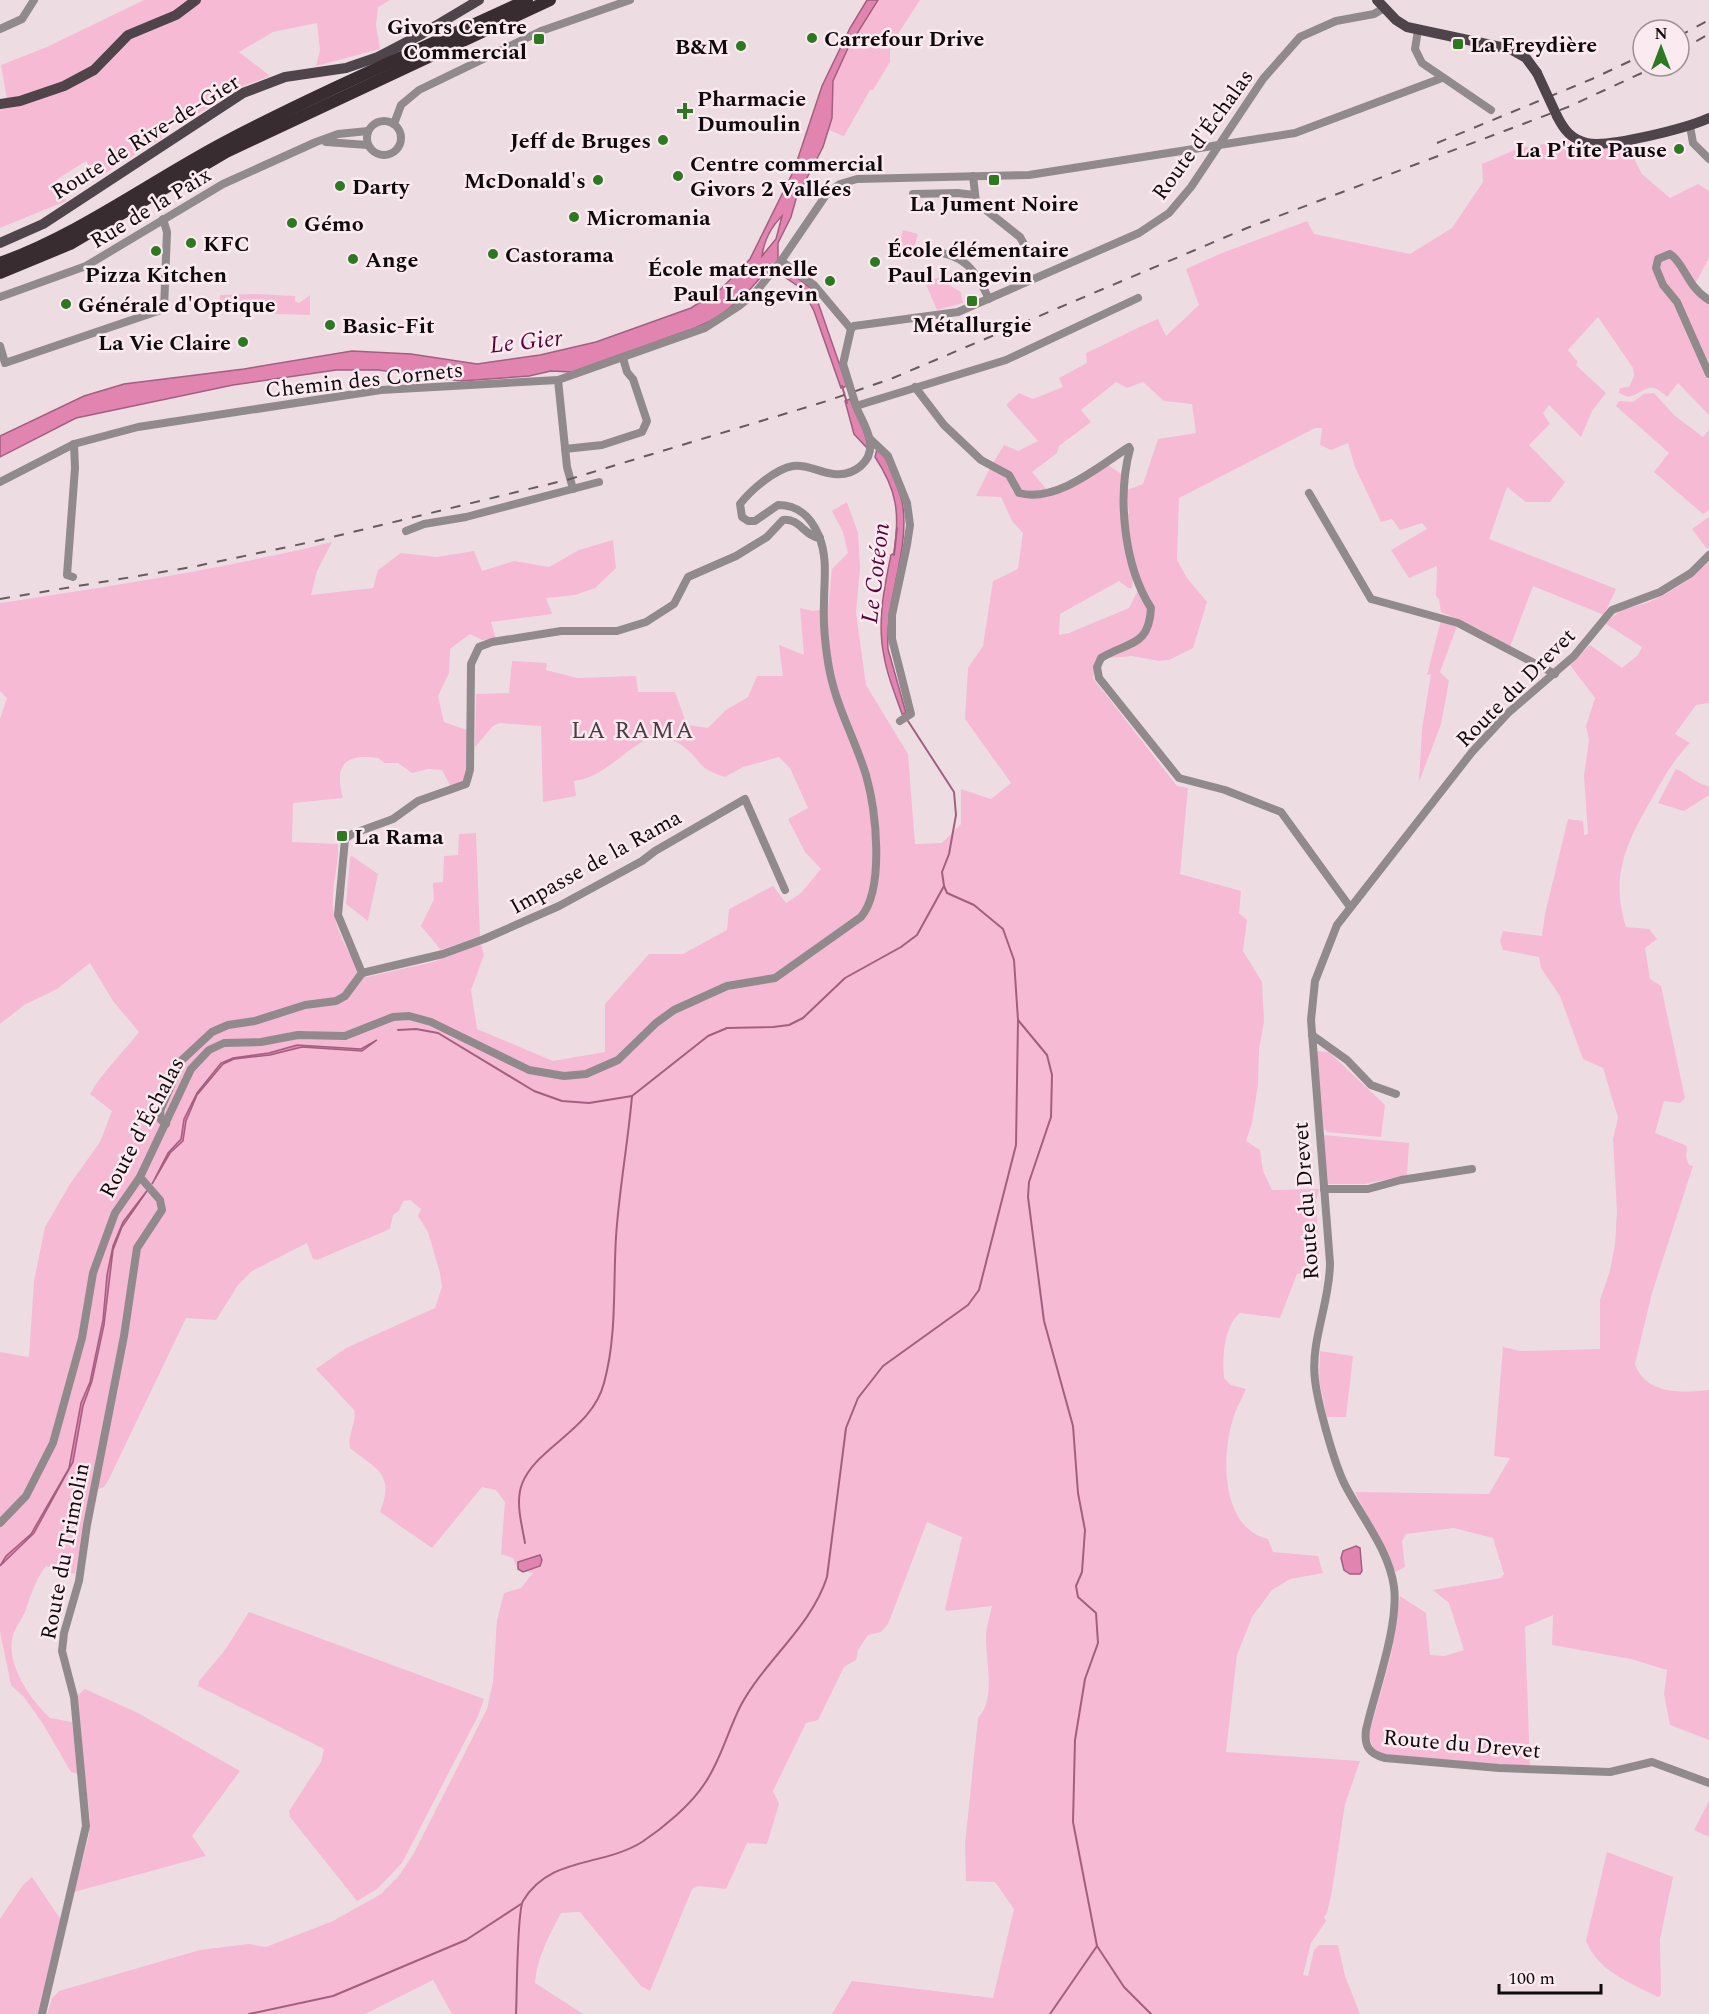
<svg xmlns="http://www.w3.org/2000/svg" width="1709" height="2014" viewBox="0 0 1709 2014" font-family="Spectral,serif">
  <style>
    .green { fill: #f6bad4; fill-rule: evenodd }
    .water { fill: #e284b0; stroke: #a35f7f; stroke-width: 1.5; fill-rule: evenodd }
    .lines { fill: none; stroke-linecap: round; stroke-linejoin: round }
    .stream { stroke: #a35f7f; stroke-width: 2 }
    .minor { stroke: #918a8d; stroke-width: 8 }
    .major { stroke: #4f4449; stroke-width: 10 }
    .highway { stroke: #392c31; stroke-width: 12 }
    .rail { stroke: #655b5f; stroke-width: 2; stroke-dasharray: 10 10; stroke-linecap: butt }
    .minor-bridge { stroke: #918a8d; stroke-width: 8 }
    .major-bridge { stroke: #4f4449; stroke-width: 10 }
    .poi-dot { fill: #2d7921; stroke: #fbeaf0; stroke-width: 2 }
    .labels { text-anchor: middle; stroke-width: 5; stroke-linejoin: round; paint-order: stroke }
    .poi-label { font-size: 22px; font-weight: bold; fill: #0f0a0c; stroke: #fbeaf0; text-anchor: start }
    .street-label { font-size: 22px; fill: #0f0a0c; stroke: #fbeaf0 }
    .water-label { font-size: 24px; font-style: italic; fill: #590237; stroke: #fbeaf0 }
    .neighbourhood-label { font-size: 24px; letter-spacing: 1.5px; fill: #493c42; stroke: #fbeaf0 }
  </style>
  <rect width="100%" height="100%" fill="#eddde3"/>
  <g class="green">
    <path d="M144 0H390L378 7 376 25 380 49 316 66 320 50 317 23 273 32 239 52 270 76 243 86 178 126 174 120 158 129 162 138 97 178 86 161 56 180 66 201 0 228V104L7 99 1 65 47 47Z"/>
    <path d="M878 0H920L890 46V62L873 90H870L844 136 829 130C833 114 831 99 833 83 837 58 863 21 878 0Z"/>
    <path d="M1565 140 1589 150 1627 145 1642 174 1670 198 1698 184 1709 191V258L1695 284V294L1709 303V368L1705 375 1709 380V415L1678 383 1667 397C1648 379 1647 392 1628 397L1619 393 1620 388 1629 387 1634 376 1633 368 1598 317 1568 350 1578 362 1576 365 1606 393 1592 411 1581 437 1549 405 1543 413 1550 424 1529 445 1565 482 1550 502H1526L1507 487 1489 539 1616 589 1604 615 1533 586 1510 647 1479 629 1441 612 1439 599 1436 596 1437 566 1409 578 1391 550 1427 529 1422 523 1400 530 1392 519 1381 522 1355 467 1348 443 1331 450 1320 445 1322 428H1315L1179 498 1177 560 1187 578 1207 602 1193 648 1169 660 1159 661 1132 656 1097 659 1093 678 1177 786 1188 788 1180 874 1241 891 1239 913 1247 920 1243 951 1262 982 1264 1022 1259 1049 1258 1084 1252 1123 1246 1141 1260 1150 1263 1171 1272 1190 1319 1189 1316 1201 1319 1255 1308 1264 1306 1273 1297 1274 1280 1318 1240 1313C1224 1326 1222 1358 1224 1378L1231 1385 1246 1389C1242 1399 1236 1408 1233 1419 1221 1456 1221 1528 1268 1539L1273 1552 1318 1556 1323 1573 1290 1579 1272 1590 1252 1617 1237 1655 1226 1752 1360 1761 1345 1804 1332 1891 1327 1913 1324 1917 1326 1921 1311 1943 1303 1975 1308 1976 1314 1950 1319 1945H1338L1345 1976 1360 2014H832L852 1981 993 1998 1014 1909 995 1882 966 1881 965 1844 978 1718C997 1698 985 1659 986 1634 987 1625 990 1615 992 1606L947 1611 945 1609 962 1537 927 1522 888 1624 881 1632 868 1635 858 1650 856 1660 844 1667 818 1720 806 1723 773 1791 779 1804 767 1844 747 1843 726 1889 698 1886 692 1889 650 1991 641 1986 580 1912 561 1913C549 1936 537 1957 535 1983L583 2014H452L433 1980 365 2014H47L52 1998 59 1991 200 1950 249 1944 266 1947 333 1921 381 1894 398 1877 414 1853 487 1709 493 1682 497 1620 504 1593 521 1588 533 1573 518 1570 513 1558 501 1554 505 1502 496 1490 482 1487 432 1548 380 1512C395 1473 377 1470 350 1448 347 1434 357 1424 354 1410L316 1369 346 1348 435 1308 442 1287 440 1273 428 1232 418 1216 421 1209 410 1200 403 1201 399 1211 393 1215 390 1229 317 1260 313 1259 307 1243 252 1271 238 1285 216 1320 186 1318 109 1479 104 1487 90 1492 75 1574 46 1566C35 1580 31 1595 25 1612 22 1619 17 1625 14 1632 3 1662 30 1699 50 1718L72 1722 78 1774 71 1772 43 1724 24 1697 11 1685 0 1631V1352L29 1357 34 1281 45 1227 70 1184 100 1142 112 1111 90 1094C103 1071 123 1053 139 1032L113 1001 90 963 57 989 24 1005 0 1024V719L7 698 0 691V603C111 586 222 569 332 542L317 571 311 595 373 588 378 570 401 553 437 557 474 551 482 571 514 561 549 567 579 550 613 540 616 568 595 588 575 595 546 598 552 614 491 622 496 639 482 640 470 634 450 649 449 673 438 696 444 722 467 730V773L461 784 451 787 442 770 428 769 412 773 398 763H385L378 758C343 753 334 767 343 798L293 803 292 842 338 844C339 862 334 877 333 895 331 924 347 948 360 973L367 977 433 962 481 944 484 955 471 990 477 1029 553 1061 605 1052V1004L649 954H683L727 930 729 909 773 886 786 903 801 893 821 869 805 852 788 819 808 808 790 768 779 757 743 767 725 777C696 768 704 763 684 747 677 741 672 742 666 733 631 738 610 777 574 781L576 796 543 802 541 726 499 723 493 726 475 747 476 694 509 693 512 661 547 663 546 670 577 678 636 676 638 692H675L687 725 708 728 726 710 748 697 757 676H783L779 645 804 655 800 608 813 611 828 609 832 569 848 553 843 532 832 511 847 502 858 533 860 568 856 613 866 685 908 754 915 844 942 843 961 824V789L991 799 1011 783 965 719 968 668 983 646 993 581 1018 569 1023 533 1012 521 1001 497 976 496 990 468 1008 479 1013 492C1037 505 1083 476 1108 465L1123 475 1122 510 1129 514 1127 490 1143 484 1158 439 1196 433 1192 404 1164 401 1143 382 1127 388 1116 382 1081 410 1091 422 1059 446 1057 453 1032 472 1047 490 1032 492 1020 490 1013 474 993 463 1004 445 1018 451 1038 441 1006 405 1019 393 1033 399 1063 387 1059 378 1087 363 1086 353C1111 342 1133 329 1158 319L1166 336 1199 305 1186 269 1222 253 1307 221 1314 234 1410 254 1452 228 1483 182 1482 164 1517 149ZM1128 563 1138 590 1129 608 1069 633 1059 635 1060 614 1119 581 1128 588H1132L1133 579Z"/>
    <path d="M903 230 918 234 910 260 895 256Z"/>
    <path d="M944 276 949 279V285L961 292 963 303 937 310 925 282Z"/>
    <path d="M256 294 295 296V301L299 303 310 295V315L219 312 220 295Z"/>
    <path d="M1654 393 1674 415 1703 437 1709 430V510L1703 514 1654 472 1669 453 1616 406 1619 401 1633 402 1644 394Z"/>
    <path d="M1709 517V547L1707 549 1692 529Z"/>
    <path d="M1709 561V703L1696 705 1675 734 1690 743C1673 760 1663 779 1651 800 1626 844 1610 876 1626 927L1649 929 1657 939 1645 948 1650 979 1661 986 1685 1098 1680 1103 1664 1101 1655 1133 1687 1146 1686 1157 1689 1165 1693 1166 1652 1293 1635 1364C1645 1395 1684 1393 1709 1390V1740L1670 1725 1664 1694 1667 1670 1631 1659 1552 1645 1553 1615 1525 1627 1530 1767 1382 1754 1374 1750 1369 1735 1391 1655 1400 1596 1426 1613 1430 1655 1445 1656 1464 1650 1449 1603 1433 1590 1501 1578 1504 1574 1493 1538 1454 1528 1406 1534 1402 1541 1405 1567 1395 1572 1355 1492 1489 1494 1510 1458 1494 1456 1503 1347 1520 1351 1600 1349V1300L1610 1271 1615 1244 1617 1212 1613 1139 1618 1118 1603 1068 1583 1059 1560 996 1541 968 1539 957 1503 950 1500 941 1503 931 1542 936 1545 914 1568 819 1583 821 1584 835 1588 834 1584 776 1589 740 1586 726 1595 698 1570 665 1590 645 1622 668 1638 655 1642 647 1606 624C1620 606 1632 609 1651 601 1672 592 1694 577 1709 561Z"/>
    <path d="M1441 620 1457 626 1440 672 1449 681 1441 724 1419 782 1422 729 1431 674 1427 675Z"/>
    <path d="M1676 769C1689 774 1695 784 1709 786V795L1684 811 1658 803Z"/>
    <path d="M476 833 480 936 441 950 421 926 434 899 433 883 443 882 444 856 458 855 459 834Z"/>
    <path d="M352 856 378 874 368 921 346 904 350 857Z"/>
    <path d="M1317 1051 1329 1052 1385 1105 1381 1137 1327 1132 1324 1128Z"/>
    <path d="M1323 1135 1409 1143 1407 1175 1365 1184H1327Z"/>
    <path d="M1320 1351 1353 1356 1346 1417H1327L1319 1380Z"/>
    <path d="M249 1612 484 1699 478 1716 402 1863 377 1889 357 1901 290 1817 289 1811 321 1762 324 1749 198 1686 199 1681 225 1650Z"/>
    <path d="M85 1689 138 1713 240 1771 192 1836 206 1856 74 1892 89 1835 90 1817 85 1781 78 1695Z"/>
    <path d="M1709 1801V1837L1694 1830Z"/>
    <path d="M1607 1852 1673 1877 1660 1939 1661 1995 1658 1997C1629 1982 1599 1972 1586 1941Z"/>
    <path d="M32 1877 61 1920 39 2014H0V1919L23 1885Z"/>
  </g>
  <g class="water">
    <path d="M867 0H878L848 48 833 81 832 118 823 147 796 199 791 217 778 243V259L781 265 814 291 847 386 841 388 814 311 802 289 770 267 744 296 717 318 695 328 572 372 551 371 529 376 461 381 378 370H336L233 385 76 418 0 457V436L84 396 124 384 244 369 352 351 411 354 477 364 540 355 596 342 691 308 721 289 750 259 794 170 822 86 850 28ZM782 216 776 239 762 256C764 241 771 227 782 216Z"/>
    <path d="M850 399C856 416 867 432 868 449L854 434 845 401Z"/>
    <path d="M877 449C887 457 892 468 895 480 898 489 902 498 903 507 909 553 885 601 888 649L906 713 902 714C896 696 887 676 884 656 877 623 884 588 891 555L894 553C900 513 897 490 875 457Z"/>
    <path d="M377 1040 362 1051 302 1047 270 1055 234 1059 223 1064 197 1095 186 1121 183 1141 170 1153 152 1184 168 1153 181 1139 184 1119 197 1093 221 1063 233 1058 269 1053 297 1045 361 1049Z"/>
    <path d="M149 1188 122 1227 113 1250 104 1325 92 1381 83 1406 73 1462 34 1533 0 1566 6 1556 31 1534 69 1468 81 1403 90 1382 103 1320 107 1275 113 1246 123 1222Z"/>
    <path d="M1356 1546 1360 1548 1362 1571 1360 1574H1350L1344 1570 1341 1558 1343 1551Z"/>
    <path d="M540 1555 542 1560 540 1566 523 1572 518 1569V1562Z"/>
  </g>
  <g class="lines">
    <g class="stream">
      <path d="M842 386 847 403"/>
      <path d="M894 555 897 528"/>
      <path d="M908 721 954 792 956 815 949 854 942 872 944 886 947 893 974 905 1003 929 1014 960 1018 1020 1047 1055 1052 1075 1051 1117 1029 1182 1028 1197 1044 1321 1073 1426 1078 1493 1085 1530 1082 1572 1076 1586 1078 1597 1096 1613 1098 1643 1085 1679 1075 1740 1073 1822 1097 1946 1050 2014"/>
      <path d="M398 1030 416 1029 438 1033 534 1091 562 1101 589 1103 632 1096 708 1036 727 1028 773 1027 789 1025 803 1018 845 978 901 947 917 935 944 886"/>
      <path d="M525 1543C522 1525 515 1502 522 1484 536 1447 592 1430 604 1383 617 1336 613 1285 616 1237 619 1190 628 1143 632 1096"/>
      <path d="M1097 1946 1124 1987 1151 2014"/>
      <path d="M249 2014 333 1996 466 1940 521 1904"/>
      <path d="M516 2014C517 1995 517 1911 523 1901 550 1856 602 1867 642 1842 663 1828 691 1805 705 1783 721 1760 728 1730 741 1705 766 1659 811 1627 827 1577L846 1428 858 1398 883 1366 968 1305 979 1290 1016 1145 1018 1020"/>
    </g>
    <g class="minor">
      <path d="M0 29 22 19 34 0"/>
      <path d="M1418 30 1415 49 1422 63 1491 110"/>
      <circle cx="384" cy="138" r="17"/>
      <path d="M394 124 401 105 419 90 541 31 630 0"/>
      <path d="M1690 126 1693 143 1709 159"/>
      <path d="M326 142 368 145"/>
      <path d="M973 176 976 202 1020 237 1025 246"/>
      <path d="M913 194 958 193 974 195"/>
      <path d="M932 252C965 253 976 272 989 299"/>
      <path d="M781 261 814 285 851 329"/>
      <path d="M0 297 86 266 223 184 316 142 338 134 368 131"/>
      <path d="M1709 300C1687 287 1685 264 1670 254L1658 259 1656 268 1663 285 1677 302 1709 374"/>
      <path d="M0 346 5 363 164 309 167 232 163 219"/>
      <path d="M843 364 851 329 854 326 958 312 1139 233 1169 213 1191 187 1263 79 1300 37 1336 21 1374 14 1384 8"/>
      <path d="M558 380 567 467 573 489"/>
      <path d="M915 387 944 425 981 460 1009 475 1019 493C1057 503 1099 466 1129 447L1130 449C1117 497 1124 566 1151 608 1149 647 1129 641 1101 658L1097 667 1099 678 1179 778 1225 790 1281 812 1350 907"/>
      <path d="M870 439 888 456 907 503 910 525 907 545 892 615V639L911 714 900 721"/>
      <path d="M565 449 602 445 642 432 647 421 633 379 627 372 623 358"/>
      <path d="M0 482 74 444 138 427 381 390 558 380 705 328 739 306 754 294 781 261 826 195 840 184 857 179 1029 175 1295 133 1442 78"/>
      <path d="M1309 493 1371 599 1458 623 1555 674"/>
      <path d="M406 531 424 524 466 517 599 482"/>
      <path d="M1709 555 1691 573 1660 592 1612 610 1574 656 1508 713 1472 752 1337 925 1315 981 1311 1020 1330 1263C1330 1303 1310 1341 1315 1380 1318 1405 1334 1463 1345 1485 1362 1518 1389 1550 1394 1587 1399 1626 1375 1690 1366 1730 1364 1746 1369 1754 1385 1758L1499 1768 1610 1772 1652 1762 1709 1783"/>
      <path d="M73 577 67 575 75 468 74 444"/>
      <path d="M362 973 443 954 484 939 559 906 642 861 655 851 745 799 785 890"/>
      <path d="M1312 1035 1347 1060 1371 1085 1396 1094"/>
      <path d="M166 1124 161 1120 160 1111 182 1060 212 1032 228 1025 255 1021 305 1005 336 1001 345 996 362 973 338 915 345 839 352 834 393 819 418 801 466 784 470 770 471 664 479 647 492 642 561 631H617L646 622 674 604 688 577 736 556 767 537 783 520C800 518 804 536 820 538"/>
      <path d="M1324 1189H1368L1401 1180 1472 1169"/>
      <path d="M0 1523 26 1496 53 1443 82 1338 93 1273 115 1213 140 1177 191 1069 209 1050 224 1043 261 1042 298 1035 345 1036 393 1017 409 1016 431 1022 529 1070 564 1076 586 1074 618 1060 656 1023 674 1010 727 986 775 978 861 917C885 888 876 810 866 775 854 736 834 703 828 662 825 643 823 623 824 603 824 579 828 559 819 536 811 517 799 505 778 505L755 521H748L742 517 740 504C751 490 775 469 793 466 808 464 820 473 834 474 854 476 873 462 870 441 868 429 860 417 856 406L1006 360 1138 298"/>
      <path d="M42 2014 86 1826 74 1697 62 1651 64 1633 79 1581 87 1525 124 1336 137 1248 162 1210 160 1200 140 1177"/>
    </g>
    <g class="major">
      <path d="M1377 0 1396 20 1407 27 1510 49 1526 58 1537 73"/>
      <path d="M0 104 20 101 64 86 94 70 128 35 176 15 196 0"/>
      <path d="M1557 116C1564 130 1571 139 1587 143 1609 148 1687 128 1709 118"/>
      <path d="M0 243 43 224 243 93 285 77 346 68 378 57 422 34 479 0"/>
    </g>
    <g class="highway">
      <path d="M0 263C80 234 148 183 223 143 322 91 426 47 527 0"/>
      <path d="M0 273 70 244 226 152 550 0"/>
    </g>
    <g class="rail">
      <path d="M1679 36 1709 20"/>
      <path d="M1679 51 1709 34"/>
      <path d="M1437 143 1592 79 1643 55"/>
      <path d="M0 599 192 567 316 541 570 479 827 401 893 378 1247 228 1568 107 1657 66"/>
    </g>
    <path class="minor-bridge" d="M843 364 856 406"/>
    <path class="major-bridge" d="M1537 73 1557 116"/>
  </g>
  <g class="poi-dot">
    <circle cx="812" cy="38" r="6"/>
    <rect x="533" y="33" width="12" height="12" rx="3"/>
    <rect x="1452" y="38" width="12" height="12" rx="3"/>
    <circle cx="741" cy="46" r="6"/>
    <path d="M682 102h6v6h6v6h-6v6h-6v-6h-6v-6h6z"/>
    <circle cx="663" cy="140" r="6"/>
    <circle cx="1679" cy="149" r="6"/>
    <circle cx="678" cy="176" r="6"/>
    <circle cx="598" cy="180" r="6"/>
    <rect x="988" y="174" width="12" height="12" rx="3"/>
    <circle cx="340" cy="186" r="6"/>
    <circle cx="574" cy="217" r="6"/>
    <circle cx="292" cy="223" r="6"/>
    <circle cx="191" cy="243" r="6"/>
    <circle cx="156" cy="251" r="6"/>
    <circle cx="493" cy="254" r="6"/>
    <circle cx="353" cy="259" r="6"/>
    <circle cx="875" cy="262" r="6"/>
    <circle cx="830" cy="281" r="6"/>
    <rect x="966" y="295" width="12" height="12" rx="3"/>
    <circle cx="66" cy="304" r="6"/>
    <circle cx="330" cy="325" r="6"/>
    <circle cx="243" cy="342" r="6"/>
    <rect x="336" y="830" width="12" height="12" rx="3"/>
  </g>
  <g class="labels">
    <g class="poi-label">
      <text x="527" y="34" text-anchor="end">Givors Centre<tspan x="527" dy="25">Commercial</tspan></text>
      <text x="824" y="46">Carrefour Drive</text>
      <text x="1470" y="52">La Freydière</text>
      <text x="729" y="54" text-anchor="end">B&amp;M</text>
      <text x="697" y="106">Pharmacie<tspan x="697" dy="25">Dumoulin</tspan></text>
      <text x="651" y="148" text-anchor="end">Jeff de Bruges</text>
      <text x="1667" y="157" text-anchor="end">La P'tite Pause</text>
      <text x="690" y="171">Centre commercial<tspan x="690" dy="25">Givors 2 Vallées</tspan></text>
      <text x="586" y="188" text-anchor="end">McDonald's</text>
      <text x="352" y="194">Darty</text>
      <text x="994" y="211" text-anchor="middle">La Jument Noire</text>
      <text x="586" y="225">Micromania</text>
      <text x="304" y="231">Gémo</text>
      <text x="203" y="251">KFC</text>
      <text x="887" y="257">École élémentaire<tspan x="887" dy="25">Paul Langevin</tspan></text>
      <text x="505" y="262">Castorama</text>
      <text x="365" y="267">Ange</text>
      <text x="818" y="276" text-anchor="end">École maternelle<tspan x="818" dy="25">Paul Langevin</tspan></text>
      <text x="156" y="282" text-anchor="middle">Pizza Kitchen</text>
      <text x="78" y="312">Générale d'Optique</text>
      <text x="972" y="332" text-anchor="middle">Métallurgie</text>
      <text x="342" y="333">Basic-Fit</text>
      <text x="231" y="350" text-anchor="end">La Vie Claire</text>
      <text x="354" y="844">La Rama</text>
    </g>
    <g class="street-label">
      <text transform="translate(1202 134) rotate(-54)" y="8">Route d'Échalas</text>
      <text transform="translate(145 136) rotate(-32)" y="8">Route de Rive-de-Gier</text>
      <text transform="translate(150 207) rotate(-31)" y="8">Rue de la Paix</text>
      <text transform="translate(364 379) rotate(-6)" y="8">Chemin des Cornets</text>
      <text transform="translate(1515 687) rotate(-45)" y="8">Route du Drevet</text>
      <text transform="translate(595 861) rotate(-29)" y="8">Impasse de la Rama</text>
      <text transform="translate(141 1127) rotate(-62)" y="8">Route d'Échalas</text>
      <text transform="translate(1305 1201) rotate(-94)" y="8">Route du Drevet</text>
      <text transform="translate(64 1551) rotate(-79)" y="8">Route du Trimolin</text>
      <text transform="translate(1462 1743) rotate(5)" y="8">Route du Drevet</text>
    </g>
    <g class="water-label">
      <text transform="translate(526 341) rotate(-6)" y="8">Le Gier</text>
      <text transform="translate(875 573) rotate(-83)" y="8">Le Cotéon</text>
    </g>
    <g class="neighbourhood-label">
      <text x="633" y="738">LA RAMA</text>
    </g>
  </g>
  <g transform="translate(1661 48)"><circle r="28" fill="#fbeaf0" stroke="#9d9095" stroke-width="1.5"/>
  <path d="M0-4.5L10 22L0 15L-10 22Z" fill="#2d7921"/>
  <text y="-9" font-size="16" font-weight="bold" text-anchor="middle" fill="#0f0a0c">N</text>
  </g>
  <path d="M1499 1984v9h102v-9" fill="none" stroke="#0f0a0c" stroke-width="3"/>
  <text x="1508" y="1984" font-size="18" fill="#0f0a0c" stroke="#fbeaf0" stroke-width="4.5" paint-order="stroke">100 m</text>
</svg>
